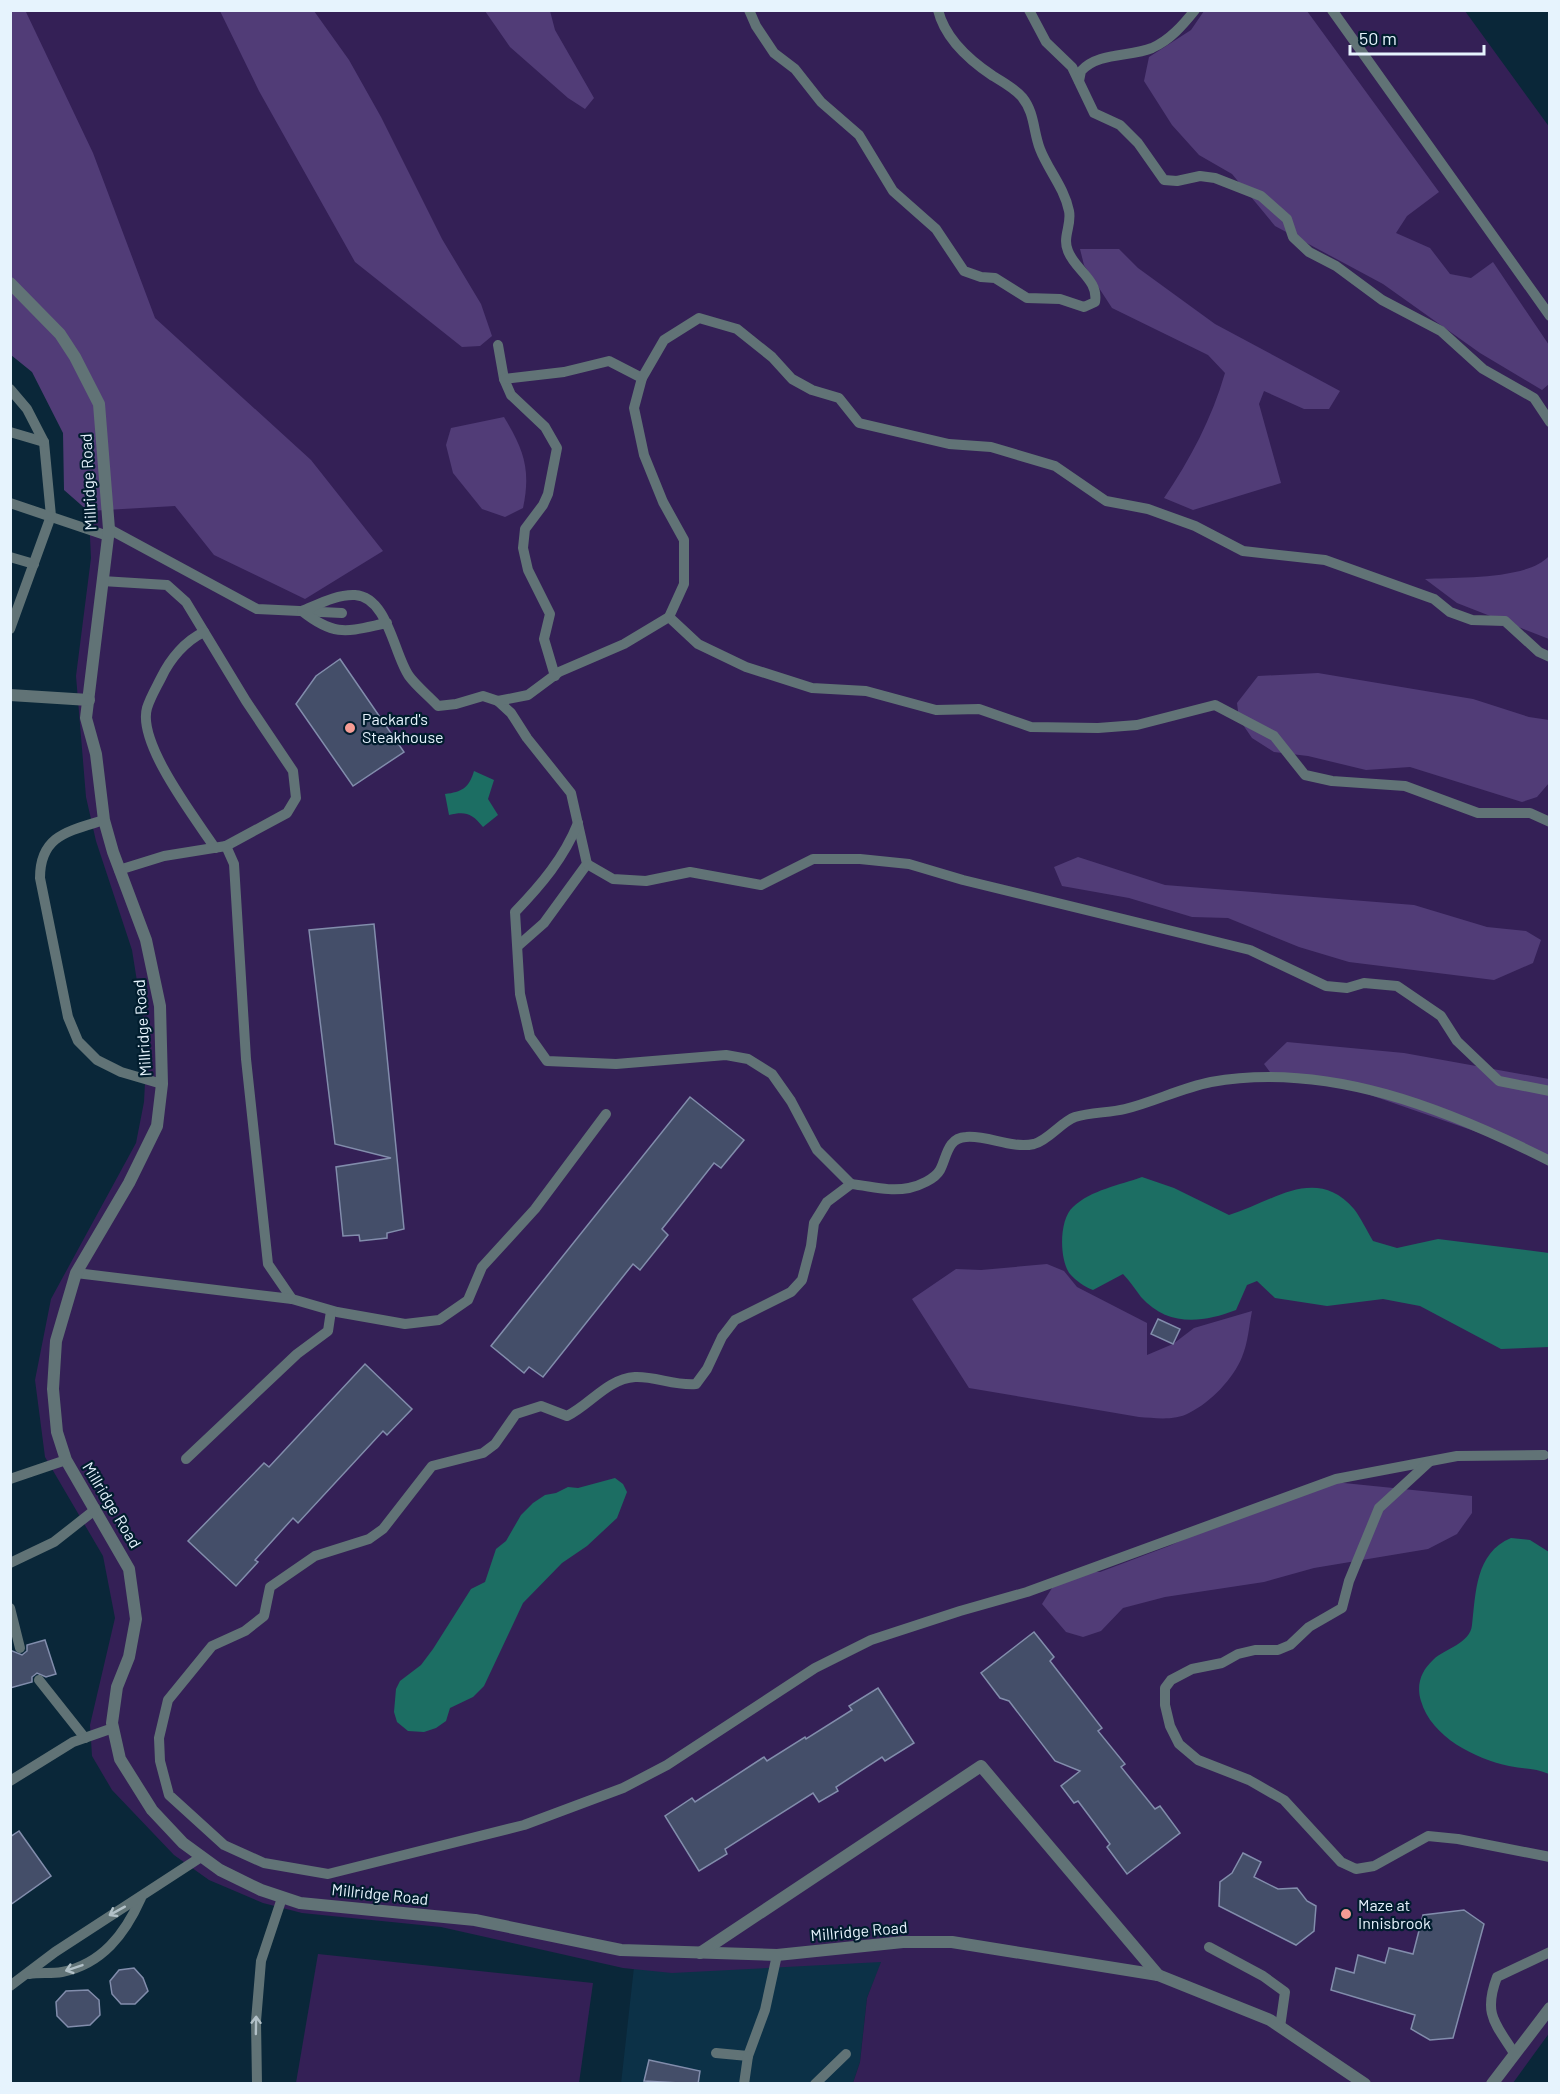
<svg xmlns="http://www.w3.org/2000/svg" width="1560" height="2094" viewBox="0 0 1560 2094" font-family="Barlow,sans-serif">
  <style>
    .built { fill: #0c3147 }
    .green { fill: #342056 }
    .forest { fill: #513c77 }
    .water { fill: #1c6e63 }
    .building { fill: #444e69; stroke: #828dac; stroke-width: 1.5 }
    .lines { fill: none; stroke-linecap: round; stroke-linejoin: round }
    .service { stroke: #617376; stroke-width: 10 }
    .minor { stroke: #617376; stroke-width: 12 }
    .oneway { stroke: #b1c0c7 }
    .poi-dot { fill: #f59c94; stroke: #011d2e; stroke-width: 2 }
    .labels { text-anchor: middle; stroke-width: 4.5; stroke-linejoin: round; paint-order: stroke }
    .street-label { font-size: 16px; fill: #e6f3fd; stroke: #011d2e }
    .poi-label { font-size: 16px; fill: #e6f3fd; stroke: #011d2e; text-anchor: start }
  </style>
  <rect width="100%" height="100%" fill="#0a2739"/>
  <path class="built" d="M636 1949 886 1951 867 1998 860 2062 853 2083 621 2084Z"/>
  <g class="green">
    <path d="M10 11H1465L1550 128V2032L1513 2083H853L860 2062 867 1998 881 1962 672 1973 623 1968 441 1927 302 1913 263 1903 209 1880 174 1855 112 1790 92 1756 90 1725 115 1618 103 1556 45 1457 35 1380 51 1299 136 1143 144 1102 147 1044 132 950 96 841 86 797 76 676 91 558 87 474Z"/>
    <path d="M318 1954 593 1983 579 2083H296Z"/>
  </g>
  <g class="forest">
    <path d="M10 11 26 12 93 153 155 318 311 460 383 551 305 599 214 555 175 506 88 511 64 490 63 433 32 372 11 355Z"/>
    <path d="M220 11H314L349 60 381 117 442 239 481 304 492 336 480 346 462 347 355 262 259 91Z"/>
    <path d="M485 11H550L555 30 594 98 585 109 568 98 510 47Z"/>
    <path d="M1204 11H1307L1439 192 1407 216 1396 233 1430 248 1450 274 1471 278 1493 262 1549 345V384L1542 390 1480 353 1383 284 1275 226 1232 174 1199 155 1172 125 1144 81 1149 57 1191 30Z"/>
    <path d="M1080 249H1119L1138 268 1215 324 1340 391 1329 409H1304L1264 391 1259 404 1281 483 1193 510 1164 498C1190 460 1212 418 1225 373L1208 355 1112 308 1084 265Z"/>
    <path d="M504 417C524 450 531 470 523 508L505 517 482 509 453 473 446 445 451 428Z"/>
    <path d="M1549 556V639L1457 603 1425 579C1457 577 1528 580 1549 556Z"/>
    <path d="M1318 673 1473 699 1529 717 1549 720V783L1537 797 1522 802 1410 767 1366 770 1308 756 1274 752 1252 738 1239 719 1237 703 1258 676Z"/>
    <path d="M1078 857 1165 885 1414 905 1487 927 1526 931 1541 940 1533 963 1494 980 1349 962 1299 947 1228 918 1192 917 1129 898 1062 886 1054 867Z"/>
    <path d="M1287 1042 1404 1053 1549 1079V1157L1350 1088 1276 1080 1264 1064Z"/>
    <path d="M1047 1264 1064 1271 1077 1287 1147 1323V1355L1173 1344 1194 1328 1252 1311C1249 1326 1248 1343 1242 1357 1233 1379 1211 1402 1189 1413 1174 1421 1155 1418 1139 1417L969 1388 912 1299 956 1269 981 1270Z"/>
    <path d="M1334 1482 1472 1496V1513L1457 1534 1428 1549 1314 1568 1264 1582 1165 1597 1123 1608 1101 1631 1083 1637 1066 1632 1042 1604 1052 1588 1078 1572H1100L1169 1546 1218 1524Z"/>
  </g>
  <g class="water">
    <path d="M474 771 494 780 488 799 498 815 483 827C472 813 465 811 449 815L445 794C462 792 469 788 474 771Z"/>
    <path d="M1142 1177 1174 1188 1229 1215C1271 1203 1315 1164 1354 1209 1361 1218 1367 1231 1373 1241L1397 1248 1438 1239 1549 1253V1347L1501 1349 1420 1306 1383 1299 1327 1306 1275 1298 1257 1281 1247 1285 1236 1310C1202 1323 1168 1327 1141 1297 1135 1289 1130 1281 1123 1274L1093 1290C1085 1287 1076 1281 1070 1274 1059 1260 1059 1219 1073 1207 1091 1190 1120 1185 1142 1177Z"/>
    <path d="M615 1478 623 1484 627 1492 617 1518 587 1546 562 1563 523 1603 484 1686 473 1697 450 1708 446 1721 436 1728 424 1732 408 1731 397 1722 394 1712 396 1689 400 1681 421 1665 433 1649 471 1589 485 1582 496 1549 506 1541 521 1515 533 1503 545 1495 556 1493 568 1487 578 1488Z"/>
    <path d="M1511 1538 1530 1540 1549 1552V1774C1536 1768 1523 1769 1509 1766 1476 1759 1431 1737 1421 1701 1416 1685 1421 1671 1433 1660 1445 1648 1470 1644 1472 1625 1476 1593 1475 1553 1511 1538Z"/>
  </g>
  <g class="building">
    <path d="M340 659 404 752 353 786 296 704 316 676Z"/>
    <path d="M374 924 404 1229 387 1233V1238L360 1241 359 1235 343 1236 336 1167 391 1158 335 1144 309 930Z"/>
    <path d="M690 1097 744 1140 721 1168 714 1163 662 1229 668 1235 640 1270 633 1264 543 1377 529 1367 524 1373 491 1346Z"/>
    <path d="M1158 1319 1180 1329 1173 1344 1151 1334Z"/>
    <path d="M365 1364 412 1409 387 1435 383 1431 298 1523 293 1518 255 1560 258 1562 236 1586 188 1541 264 1463 269 1467Z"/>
    <path d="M1034 1632 1054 1657 1050 1661 1102 1728 1098 1731 1125 1764 1121 1767 1155 1809 1160 1806 1180 1833 1127 1874 1107 1847 1110 1844 1078 1801 1074 1803 1061 1786 1080 1771 1055 1761 1009 1701 1000 1698 981 1673Z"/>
    <path d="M45 1640 56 1674 46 1677 37 1673 32 1677V1682L10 1688V1650L22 1655 27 1651V1645Z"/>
    <path d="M878 1688 914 1743 885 1761 882 1757 836 1787 838 1791 819 1802 813 1793 725 1849 727 1854 699 1871 665 1816 692 1798 695 1802 764 1757 767 1761 805 1737 806 1739 852 1710 849 1706Z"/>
    <path d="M19 1831 51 1876 10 1905V1837Z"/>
    <path d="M1243 1853 1261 1862 1254 1877 1278 1889 1297 1888 1307 1901 1316 1906 1314 1931 1296 1945 1219 1906 1220 1882 1232 1873Z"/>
    <path d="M1464 1910 1484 1924 1453 2038 1430 2040 1411 2029 1415 2015 1331 1990 1336 1968 1354 1973 1358 1955 1385 1963 1389 1948 1413 1954 1423 1915Z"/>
    <path d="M134 1968 143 1978 148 1991 135 2004H121L112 1994 110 1981 119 1970Z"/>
    <path d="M88 1990 99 2000 100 2015 90 2025 68 2027 57 2016 56 2002 66 1991Z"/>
    <path d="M649 2060 700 2071 698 2084 644 2081Z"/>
  </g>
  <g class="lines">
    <g class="service">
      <path d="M749 10 756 26 774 53 795 69 821 102 859 135 893 191 936 229 964 271 981 277 995 278 1027 298 1060 299 1084 307 1095 302C1099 280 1075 270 1068 251 1062 237 1072 225 1069 211 1064 187 1048 170 1040 149 1033 131 1035 113 1022 97 1014 88 1003 82 993 76 969 60 945 39 938 10"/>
      <path d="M1029 10 1046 42 1072 67 1094 113 1120 125 1138 143 1164 180 1177 181 1200 176 1215 178 1261 196 1287 219 1293 237 1309 252 1336 266 1382 300 1441 331 1483 369 1534 398 1550 422"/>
      <path d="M1332 10 1550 316"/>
      <path d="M1079 81 1081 71C1098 52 1130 57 1152 48 1170 40 1183 25 1195 10"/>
      <path d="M498 345 504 379 511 395 545 427 557 448 548 494 543 505 525 529 523 548 528 570 550 614 544 639 555 676"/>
      <path d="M504 379 564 372 609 361 642 378"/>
      <path d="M10 389 27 409 44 442 51 516 10 629"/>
      <path d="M10 432 44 442"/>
      <path d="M10 503 108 536"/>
      <path d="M109 529 257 609 342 613"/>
      <path d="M10 557 34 564"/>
      <path d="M102 581 167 585 186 602 246 701 293 771 296 798 287 813 226 846"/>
      <path d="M669 617 698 644 746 667 812 688 866 691 936 710 979 709 1031 727 1098 728 1137 725 1215 705 1274 736 1305 775 1332 781 1405 786 1478 813H1530L1550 822"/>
      <path d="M387 623C348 631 336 638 302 611 317 605 337 594 355 595 388 597 394 655 409 676 417 687 429 696 438 706L456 704 483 696 498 701 511 713 527 738 571 793 587 864 544 923 519 945"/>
      <path d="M204 632C185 641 170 659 161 678 156 688 150 698 147 708 137 743 195 818 215 848"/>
      <path d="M498 701 528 695 559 672 624 644 669 617 684 584V540L663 502 644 455 634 408 642 378 664 340 699 318 737 329 772 357 792 379 812 390 839 398 859 423 949 444 991 447 1055 466 1106 501 1148 509 1195 526 1243 551 1325 560 1434 599 1450 612 1472 620 1505 621 1539 652 1550 657"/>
      <path d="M104 820C69 831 40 835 40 878L68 1017 78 1041 97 1060 121 1072 162 1084"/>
      <path d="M578 823C564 858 541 885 515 912L520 994 530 1037 547 1061 616 1064 726 1055 748 1059 772 1074 791 1101 817 1150 851 1184"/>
      <path d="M587 864 613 879 646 881 690 872 761 885 813 859H860L909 864 963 880 1250 950 1326 986 1347 988 1364 983 1397 986 1441 1016 1457 1041 1499 1081 1550 1091"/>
      <path d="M119 870 164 856 226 846 234 864 246 1059 268 1264 292 1299 337 1312 405 1324 439 1320 468 1300 482 1267 535 1209 606 1114"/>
      <path d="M76 1273 292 1299"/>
      <path d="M1544 1455 1457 1456 1336 1479 1027 1592 960 1611 871 1640 815 1668 667 1765 623 1788 524 1825 328 1874 264 1863 224 1845 169 1795 160 1761 159 1738 168 1700 212 1646 245 1631 264 1616 270 1587 315 1556 369 1539 383 1529 432 1466 483 1453 495 1444 516 1414 541 1406 567 1416C591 1404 607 1379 635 1377 655 1376 675 1386 696 1384L707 1369 722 1337 735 1320 791 1292 802 1280 811 1246 814 1223 827 1202 851 1184C871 1186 889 1192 909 1188 919 1186 935 1179 940 1170 947 1157 947 1138 966 1137 988 1135 1011 1149 1034 1144 1049 1140 1061 1122 1075 1117 1091 1112 1109 1113 1125 1109 1154 1102 1181 1088 1211 1082 1328 1061 1447 1109 1550 1161"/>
      <path d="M186 1459 297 1354 328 1331 331 1311"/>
      <path d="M1429 1462 1379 1508 1349 1581 1342 1608 1309 1627 1290 1645 1278 1650H1255L1238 1654 1222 1663 1192 1669 1171 1680 1165 1688V1705L1170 1726 1179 1744 1198 1760 1249 1780 1284 1800 1341 1862 1356 1869 1374 1866 1428 1836 1458 1839 1550 1857"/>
      <path d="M10 1479 66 1460"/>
      <path d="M10 1563 54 1542 96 1509"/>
      <path d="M10 1608 20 1648"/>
      <path d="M39 1680 85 1738"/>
      <path d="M10 1781 73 1742 113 1728"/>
      <path d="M1209 1947 1263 1976 1285 1992 1280 2027"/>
      <path d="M29 1974C40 1972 51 1974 62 1972 102 1964 125 1934 141 1898"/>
      <path d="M10 1986 55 1952 201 1857"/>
      <path d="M716 2053 748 2056 765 2010 777 1955"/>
      <path d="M1514 2053C1495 2023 1483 2014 1497 1977L1550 1952"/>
      <path d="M257 2084 256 2021 261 1961 282 1898"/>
      <path d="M744 2084 748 2056"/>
      <path d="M815 2084 846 2054"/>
    </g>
    <g class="minor">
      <path d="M10 283 60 334 75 357 99 404 109 529 86 718 96 754 104 820 113 852 146 940 160 1006 162 1084 157 1126 129 1183 76 1273 56 1341 53 1389 57 1432 66 1460 129 1569 136 1619 129 1657 117 1687 112 1723 120 1759 152 1810 183 1843 220 1870 261 1890 300 1903 475 1920 621 1950 777 1955 903 1942H952L1158 1975 1270 2020 1365 2084"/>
      <path d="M10 695 89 700"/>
      <path d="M700 1953 981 1766 1158 1975"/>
      <path d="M1492 2084 1550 2008"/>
    </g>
  </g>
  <defs><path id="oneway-shaft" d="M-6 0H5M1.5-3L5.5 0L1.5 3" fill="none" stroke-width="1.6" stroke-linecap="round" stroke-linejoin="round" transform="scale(1.5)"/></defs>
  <g class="oneway">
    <use href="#oneway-shaft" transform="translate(117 1911) rotate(151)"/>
    <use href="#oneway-shaft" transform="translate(74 1968) rotate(161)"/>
    <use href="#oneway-shaft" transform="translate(256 2025) rotate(-89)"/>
  </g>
  <g class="poi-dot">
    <circle cx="350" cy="728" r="6"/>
    <circle cx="1346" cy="1914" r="6"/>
  </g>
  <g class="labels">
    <g class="street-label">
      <text transform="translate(88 482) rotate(-93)" y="6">Millridge Road</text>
      <text transform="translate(142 1028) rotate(-94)" y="6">Millridge Road</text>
      <text transform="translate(112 1505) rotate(59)" y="6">Millridge Road</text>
      <text transform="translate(380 1894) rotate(6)" y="6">Millridge Road</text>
      <text transform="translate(859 1931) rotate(-5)" y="6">Millridge Road</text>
    </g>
    <g class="poi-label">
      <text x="362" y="725">Packard's<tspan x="362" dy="18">Steakhouse</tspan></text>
      <text x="1358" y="1911">Maze at<tspan x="1358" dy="18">Innisbrook</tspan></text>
    </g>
  </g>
  <rect width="1560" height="2094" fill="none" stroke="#e6f3fd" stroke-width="24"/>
  <path d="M1350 45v9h134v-9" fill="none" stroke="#e6f3fd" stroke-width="3"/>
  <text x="1359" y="45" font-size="18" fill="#e6f3fd" stroke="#011d2e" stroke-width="4.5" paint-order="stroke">50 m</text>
</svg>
